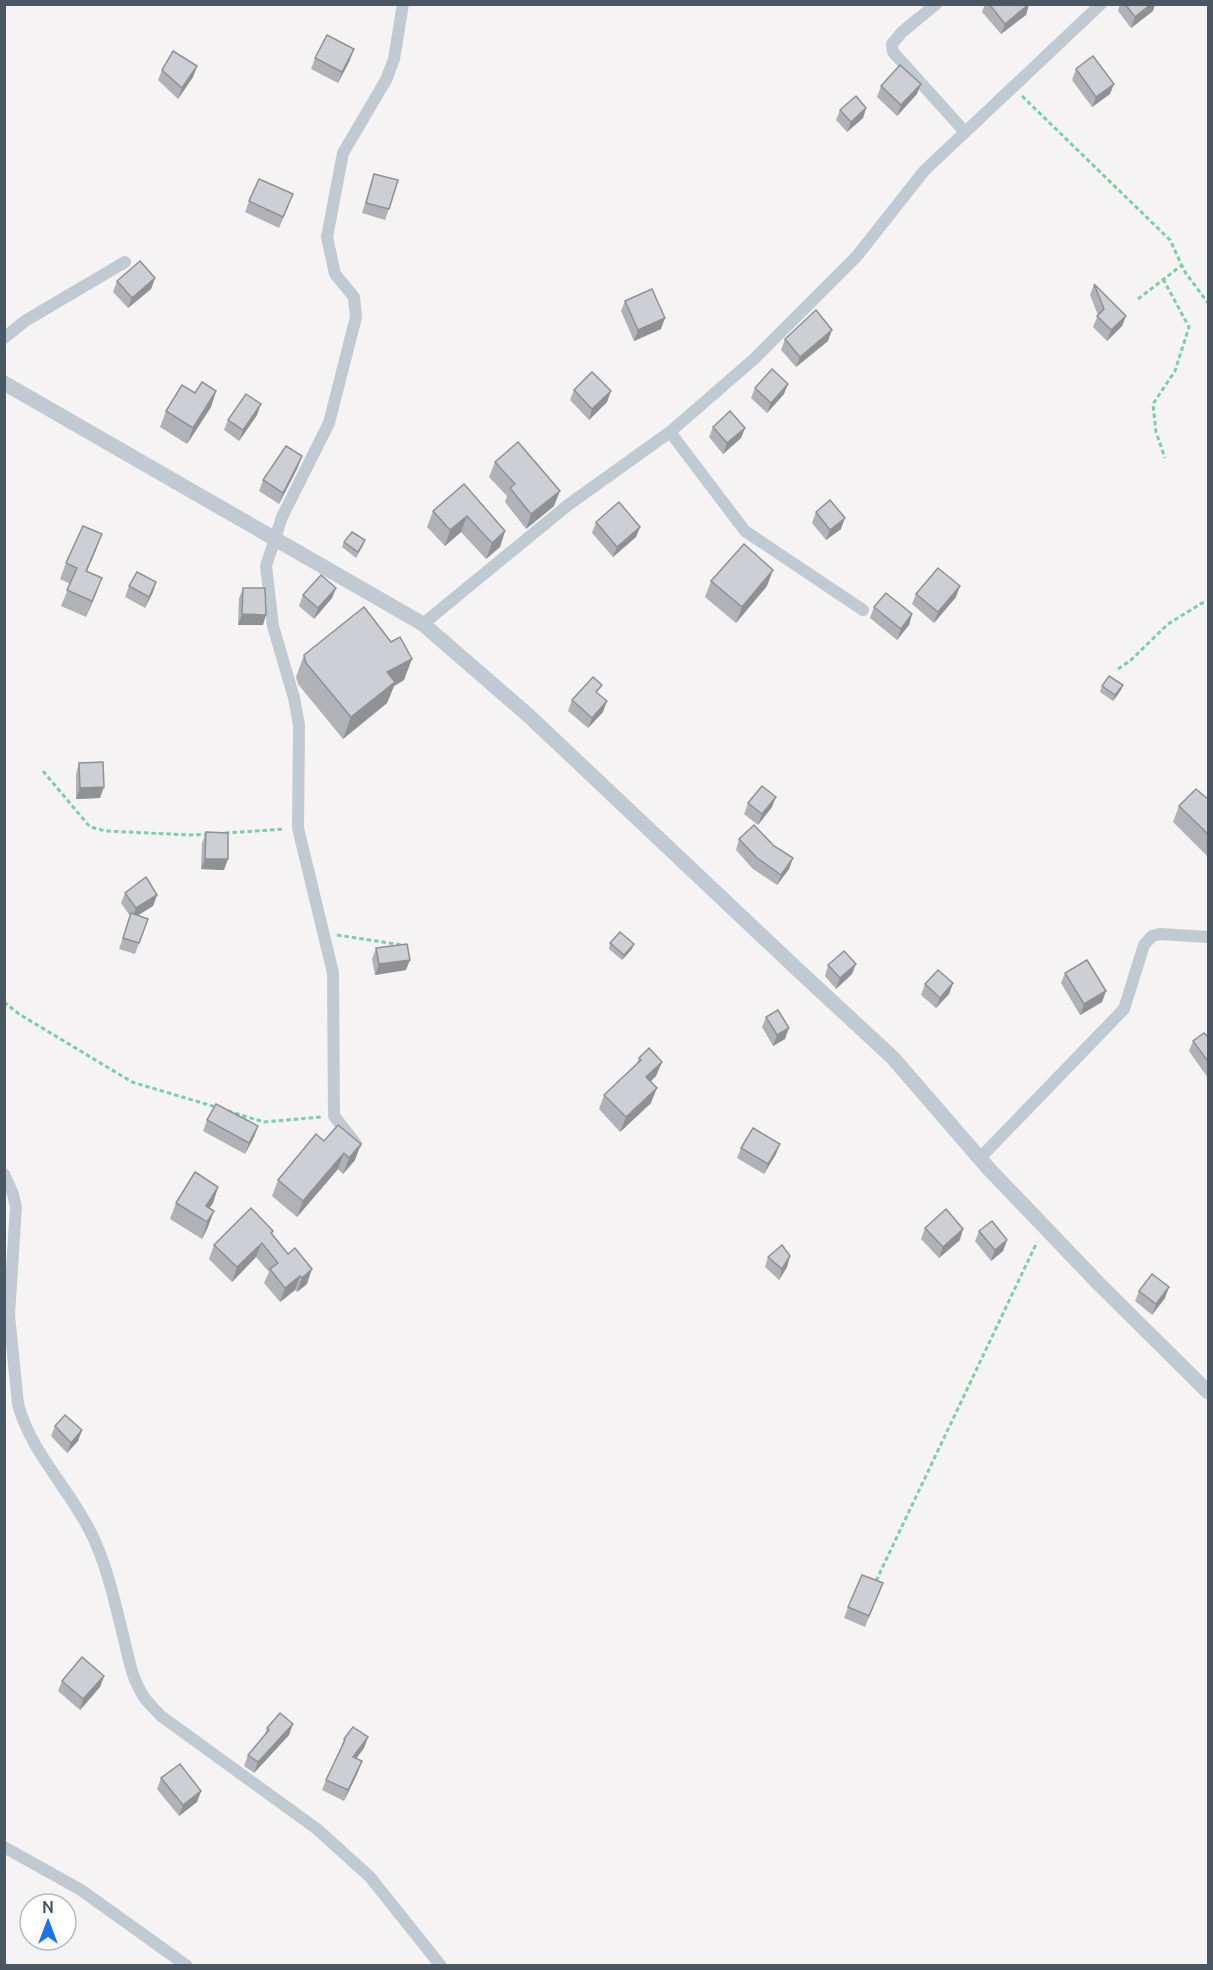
<svg xmlns="http://www.w3.org/2000/svg" width="1213" height="1970" viewBox="0 0 1213 1970" font-family="Ubuntu,sans-serif">
  <style>
    .lines { fill: none; stroke-linecap: round; stroke-linejoin: round }
    .path { stroke: #7ad0a6; stroke-width: 3; stroke-dasharray: 4.5 3; stroke-linecap: butt }
    .minor { stroke: #c1cad2; stroke-width: 12 }
    .tertiary { stroke: #c1cad2; stroke-width: 15 }
    .wall { fill: #b0b2b7 }
    .shaded-wall { fill: #909195 }
    .building { fill: #cdcfd5; stroke: #909195; stroke-width: 1.5 }
  </style>
  <rect width="100%" height="100%" fill="#f5f3f3"/>
  <g class="lines">
    <g class="path">
      <path d="M1022 96 1170 240 1185 272 1208 303"/>
      <path d="M1163 279 1189 327 1175 371 1153 404 1156 432 1165 458"/>
      <path d="M1138 299 1182 265"/>
      <path d="M1118 669 1130 661 1168 624 1202 603H1208"/>
      <path d="M43 771 90 827 106 831 190 835 209 834"/>
      <path d="M225 833 284 829"/>
      <path d="M337 935 409 946"/>
      <path d="M4 1002 19 1014 132 1082 219 1108"/>
      <path d="M228 1111 264 1122 321 1117"/>
      <path d="M876 1581 1037 1242"/>
    </g>
    <g class="minor">
      <path d="M936 4 902 32 892 44 893 52 965 132"/>
      <path d="M4 338 25 321 125 262"/>
      <path d="M670 432 745 531 863 610"/>
      <path d="M423 624 568 505 670 432 754 359 857 256 924 171 1101 4"/>
      <path d="M356 1144 334 1116 333 973 298 828 299 725 294 698 273 626 266 566 282 517 329 423 356 317 354 297 335 274 327 237 343 153 386 80 394 59 403 4"/>
      <path d="M980 1158 1124 1009 1144 945 1152 936 1160 934 1208 937"/>
      <path d="M4 1174 13 1194 16 1207 9 1315 18 1404C31 1454 73 1492 94 1539 108 1570 115 1603 123 1635 128 1655 131 1675 141 1692 145 1701 155 1709 161 1716L317 1829 370 1877 441 1966"/>
      <path d="M4 1847 81 1890 187 1966"/>
    </g>
    <path class="tertiary" d="M4 383 423 624 529 716 797 969 893 1058 989 1169 1100 1285 1208 1392"/>
  </g>
  <g class="wall">
    <path d="M985 4H1029L1026 15 1001 34 982 12Z"/>
    <path d="M1120 4H1155L1153 11 1131 28 1118 11Z"/>
    <path d="M315 58 350 60 338 83 311 69Z"/>
    <path d="M197 66 193 77 178 99 158 80 162 70Z"/>
    <path d="M1076 69 1110 94 1092 107 1072 80Z"/>
    <path d="M881 86 917 94 897 116 877 97Z"/>
    <path d="M866 108 863 118 847 132 836 120 840 110Z"/>
    <path d="M374 174 389 209 385 220 362 213Z"/>
    <path d="M249 201 289 205 279 228 245 212Z"/>
    <path d="M155 278 151 289 128 308 113 292 117 281Z"/>
    <path d="M1094 284 1126 316 1122 326 1107 341 1093 327 1098 315 1090 295Z"/>
    <path d="M625 301 661 329 634 341 621 311Z"/>
    <path d="M785 339 828 341 796 367 781 350Z"/>
    <path d="M755 388 784 394 767 413 751 398Z"/>
    <path d="M574 390 611 391 607 402 589 420 570 400Z"/>
    <path d="M216 391 211 407 187 444 160 427 166 411 195 393Z"/>
    <path d="M257 415 239 441 224 430 228 420Z"/>
    <path d="M713 427 745 428 741 438 723 454 709 437Z"/>
    <path d="M495 462 554 506 526 529 505 502 507 496 489 477Z"/>
    <path d="M298 467 279 504 259 491 263 480Z"/>
    <path d="M464 484 505 531 500 547 486 559 461 532 445 546 427 527 433 511Z"/>
    <path d="M816 512 841 529 826 540 812 523Z"/>
    <path d="M596 522 640 527 636 537 613 557 592 533Z"/>
    <path d="M365 540 363 546 356 558 342 547 344 542Z"/>
    <path d="M96 550 87 571 96 594 86 617 61 606 70 584 60 579 66 563Z"/>
    <path d="M711 581 767 586 736 623 705 597Z"/>
    <path d="M156 582 153 592 145 608 125 597 129 586Z"/>
    <path d="M243 588 263 625H238L239 598Z"/>
    <path d="M336 588 332 598 314 619 299 606 303 595Z"/>
    <path d="M916 594 956 597 934 623 912 604Z"/>
    <path d="M874 607 912 614 909 625 897 640 870 618Z"/>
    <path d="M304 655 404 680 394 686 387 703 343 739 298 684 296 677Z"/>
    <path d="M1123 685 1121 690 1113 701 1100 692 1102 686Z"/>
    <path d="M599 694 603 712 588 728 568 711 572 700Z"/>
    <path d="M79 763 100 798 76 799V774Z"/>
    <path d="M1209 800 1208 857 1173 822 1179 806Z"/>
    <path d="M748 803 772 807 758 825 744 814Z"/>
    <path d="M206 832 224 870 201 869 202 843Z"/>
    <path d="M739 839 774 846 793 858 789 869 777 885 753 869 736 850Z"/>
    <path d="M125 893 157 895 153 906 138 915 148 919 135 954 119 949 130 916 121 903Z"/>
    <path d="M610 943 632 949 622 960 609 949Z"/>
    <path d="M376 948 406 970 375 975 372 959Z"/>
    <path d="M828 965 852 974 836 989 825 976Z"/>
    <path d="M1065 973 1106 991 1102 1002 1080 1015 1061 983Z"/>
    <path d="M953 983 949 994 936 1008 921 995 925 984Z"/>
    <path d="M766 1017 785 1039 773 1046 762 1027Z"/>
    <path d="M1209 1038V1077L1208 1078 1189 1051 1193 1041Z"/>
    <path d="M639 1058 662 1062 656 1076 650 1082 651 1103 620 1132 599 1109 604 1095 636 1065Z"/>
    <path d="M207 1120 258 1126 254 1137 245 1154 203 1131Z"/>
    <path d="M324 1141 355 1160 343 1174 338 1169 297 1217 272 1196 278 1180Z"/>
    <path d="M741 1148 776 1154 764 1174 737 1158Z"/>
    <path d="M218 1187 213 1203 209 1208 208 1227 202 1239 170 1219 176 1203Z"/>
    <path d="M925 1228 960 1240 939 1258 921 1239Z"/>
    <path d="M273 1231 272 1234 307 1284 297 1292 295 1290 280 1302 264 1283 269 1272 256 1257 232 1282 209 1259 214 1245Z"/>
    <path d="M979 1231 1007 1240 1003 1251 991 1261 975 1241Z"/>
    <path d="M790 1256 787 1267 779 1280 765 1267 768 1257Z"/>
    <path d="M1139 1291 1165 1298 1152 1315 1135 1301Z"/>
    <path d="M55 1426 82 1430 78 1441 67 1453 51 1436Z"/>
    <path d="M883 1583 865 1627 844 1618 848 1607Z"/>
    <path d="M104 1676 100 1687 80 1710 58 1691 62 1681Z"/>
    <path d="M267 1728 289 1735 254 1773 244 1766 248 1755 264 1737Z"/>
    <path d="M368 1737 364 1748 356 1759 358 1772 344 1801 322 1790 326 1780 340 1750 344 1739Z"/>
    <path d="M161 1778 201 1791 197 1802 179 1816 157 1789Z"/>
  </g>
  <g class="shaded-wall">
    <path d="M1029 4 1026 15 1001 34 1005 24Z"/>
    <path d="M1151 4H1155L1153 11 1131 28 1135 17Z"/>
    <path d="M354 49 350 60 338 83 342 72Z"/>
    <path d="M197 66 193 77 178 99 182 88Z"/>
    <path d="M921 84 917 94 897 116 901 105Z"/>
    <path d="M1114 84 1110 94 1092 107 1096 97Z"/>
    <path d="M866 108 863 118 847 132 851 122Z"/>
    <path d="M155 278 151 289 128 308 132 298Z"/>
    <path d="M1126 316 1122 326 1107 341 1111 330Z"/>
    <path d="M665 318 661 329 634 341 638 330Z"/>
    <path d="M832 330 828 341 796 367 800 357Z"/>
    <path d="M788 384 784 394 767 413 771 403Z"/>
    <path d="M216 391 211 407 187 444 193 428Z"/>
    <path d="M611 391 607 402 589 420 592 409Z"/>
    <path d="M261 404 257 415 239 441 243 430Z"/>
    <path d="M745 428 741 438 723 454 727 443Z"/>
    <path d="M302 456 298 467 279 504 283 493Z"/>
    <path d="M560 491 554 506 526 529 531 514Z"/>
    <path d="M467 516 461 532 445 546 450 530Z"/>
    <path d="M845 518 841 529 826 540 830 530Z"/>
    <path d="M640 527 636 537 613 557 617 547Z"/>
    <path d="M505 531 500 547 486 559 492 543Z"/>
    <path d="M102 534 96 550 80 587 86 571Z"/>
    <path d="M773 570 767 586 736 623 742 607Z"/>
    <path d="M102 578 96 594 86 617 92 601Z"/>
    <path d="M156 582 153 592 145 608 149 597Z"/>
    <path d="M960 586 956 597 934 623 938 612Z"/>
    <path d="M336 588 332 598 314 619 318 608Z"/>
    <path d="M242 614 266 615 263 625H238Z"/>
    <path d="M912 614 909 625 897 640 901 629Z"/>
    <path d="M412 659 404 680 394 686 387 703 343 739 351 717 387 672Z"/>
    <path d="M1123 685 1121 690 1113 701 1115 695Z"/>
    <path d="M607 701 603 712 588 728 592 718Z"/>
    <path d="M104 787 100 798 76 799 80 788Z"/>
    <path d="M776 797 772 807 758 825 762 814Z"/>
    <path d="M793 858 789 869 777 885 781 875Z"/>
    <path d="M205 859H228L224 870 201 869Z"/>
    <path d="M157 895 153 906 132 919 136 908Z"/>
    <path d="M634 944 632 949 622 960 624 955Z"/>
    <path d="M410 960 406 970 375 975 379 964Z"/>
    <path d="M856 964 852 974 836 989 840 978Z"/>
    <path d="M953 983 949 994 936 1008 940 998Z"/>
    <path d="M1106 991 1102 1002 1080 1015 1084 1004Z"/>
    <path d="M789 1028 785 1039 773 1046 777 1035Z"/>
    <path d="M662 1062 656 1076 641 1091 646 1077Z"/>
    <path d="M657 1088 651 1103 620 1132 626 1117Z"/>
    <path d="M258 1126 254 1137 245 1154 249 1143Z"/>
    <path d="M361 1144 355 1160 343 1174 349 1158Z"/>
    <path d="M780 1144 776 1154 764 1174 768 1164Z"/>
    <path d="M344 1153 338 1169 297 1217 303 1201Z"/>
    <path d="M218 1187 213 1203 202 1219 206 1206Z"/>
    <path d="M214 1211 208 1227 202 1239 207 1222Z"/>
    <path d="M963 1229 960 1240 939 1258 943 1247Z"/>
    <path d="M1007 1240 1003 1251 991 1261 995 1250Z"/>
    <path d="M262 1243 256 1257 232 1282 237 1267Z"/>
    <path d="M790 1256 787 1267 779 1280 782 1269Z"/>
    <path d="M312 1269 307 1284 297 1292 302 1278Z"/>
    <path d="M300 1276 295 1290 280 1302 285 1288Z"/>
    <path d="M1169 1287 1165 1298 1152 1315 1156 1304Z"/>
    <path d="M82 1430 78 1441 67 1453 71 1443Z"/>
    <path d="M104 1676 100 1687 80 1710 83 1699Z"/>
    <path d="M293 1724 289 1735 254 1773 258 1762Z"/>
    <path d="M368 1737 364 1748 349 1768 353 1757Z"/>
    <path d="M362 1761 358 1772 344 1801 348 1790Z"/>
    <path d="M201 1791 197 1802 179 1816 183 1805Z"/>
  </g>
  <g class="building">
    <path d="M989 4H1029L1005 24Z"/>
    <path d="M1125 4H1151L1135 17Z"/>
    <path d="M327 35 354 49 342 72 315 58Z"/>
    <path d="M173 51 197 66 182 88 162 70Z"/>
    <path d="M1093 56 1114 84 1096 97 1076 69Z"/>
    <path d="M900 65 921 84 901 105 881 86Z"/>
    <path d="M856 96 866 108 851 122 840 110Z"/>
    <path d="M374 174 398 180 389 209 366 203Z"/>
    <path d="M259 179 293 194 283 217 249 201Z"/>
    <path d="M140 261 155 278 132 298 117 281Z"/>
    <path d="M1094 284 1126 316 1111 330 1097 316 1104 309Z"/>
    <path d="M652 289 665 318 638 330 625 301Z"/>
    <path d="M816 310 832 330 800 357 785 339Z"/>
    <path d="M772 369 788 384 771 403 755 388Z"/>
    <path d="M592 372 611 391 592 409 574 390Z"/>
    <path d="M202 382 216 391 193 428 166 411 182 385 195 393Z"/>
    <path d="M246 394 261 404 243 430 228 420Z"/>
    <path d="M730 411 745 428 727 443 713 427Z"/>
    <path d="M518 442 560 491 531 514 510 488 515 484 495 462Z"/>
    <path d="M286 446 302 456 283 493 263 480Z"/>
    <path d="M464 484 505 531 492 543 467 516 450 530 433 511Z"/>
    <path d="M830 500 845 518 830 530 816 512Z"/>
    <path d="M619 502 640 527 617 547 596 522Z"/>
    <path d="M83 526 102 534 86 571 102 578 92 601 67 590 77 568 66 563Z"/>
    <path d="M352 532 365 540 358 552 344 542Z"/>
    <path d="M744 544 773 570 742 607 711 581Z"/>
    <path d="M938 568 960 586 938 612 916 594Z"/>
    <path d="M137 572 156 582 149 597 129 586Z"/>
    <path d="M321 575 336 588 318 608 303 595Z"/>
    <path d="M243 588H265L266 615 242 614Z"/>
    <path d="M886 593 912 614 901 629 874 607Z"/>
    <path d="M364 607 391 642 400 637 412 659 387 672 395 682 351 717 306 663 304 655Z"/>
    <path d="M1109 676 1123 685 1115 695 1102 686Z"/>
    <path d="M593 677 602 685 596 692 607 701 592 718 572 700Z"/>
    <path d="M103 762 104 787 80 788 79 763Z"/>
    <path d="M762 786 776 797 762 814 748 803Z"/>
    <path d="M1196 789 1209 800V835L1179 806Z"/>
    <path d="M754 825 774 846 793 858 781 875 757 858 739 839Z"/>
    <path d="M206 832 228 833V859H205Z"/>
    <path d="M146 877 157 895 136 908 125 893Z"/>
    <path d="M131 913 148 919 139 943 123 938Z"/>
    <path d="M620 932 634 944 624 955 610 943Z"/>
    <path d="M407 944 410 960 379 964 376 948Z"/>
    <path d="M844 951 856 964 840 978 828 965Z"/>
    <path d="M1087 960 1106 991 1084 1004 1065 973Z"/>
    <path d="M938 970 953 983 940 998 925 984Z"/>
    <path d="M778 1010 789 1028 777 1035 766 1017Z"/>
    <path d="M1204 1033 1209 1038V1063L1193 1041Z"/>
    <path d="M649 1048 662 1062 646 1077 657 1088 626 1117 604 1095 641 1060 639 1058Z"/>
    <path d="M216 1104 258 1126 249 1143 207 1120Z"/>
    <path d="M338 1125 361 1144 349 1158 344 1153 303 1201 278 1180 316 1134 324 1141Z"/>
    <path d="M753 1128 780 1144 768 1164 741 1148Z"/>
    <path d="M195 1172 218 1187 206 1206 214 1211 207 1222 176 1203Z"/>
    <path d="M251 1208 273 1231 271 1233 288 1254 295 1248 312 1269 302 1278 300 1276 285 1288 270 1269 278 1263 262 1243 237 1267 214 1245Z"/>
    <path d="M946 1209 963 1229 943 1247 925 1228Z"/>
    <path d="M992 1221 1007 1240 995 1250 979 1231Z"/>
    <path d="M782 1245 790 1256 782 1269 768 1257Z"/>
    <path d="M1152 1274 1169 1287 1156 1304 1139 1291Z"/>
    <path d="M65 1415 82 1430 71 1443 55 1426Z"/>
    <path d="M862 1575 883 1583 869 1616 848 1607Z"/>
    <path d="M82 1657 104 1676 83 1699 62 1681Z"/>
    <path d="M280 1713 293 1724 258 1762 248 1755 269 1730 267 1728Z"/>
    <path d="M353 1727 368 1737 353 1757 362 1761 348 1790 326 1780 345 1740 344 1739Z"/>
    <path d="M180 1764 201 1791 183 1805 161 1778Z"/>
  </g>
  <rect width="1213" height="1970" fill="none" stroke="#4a5661" stroke-width="12"/>
  <g transform="translate(48 1922)"><circle r="28" fill="#ffffff" stroke="#b7bbc0" stroke-width="1.5"/>
  <path d="M0-4.5L10 22L0 15L-10 22Z" fill="#1a73e8"/>
  <text y="-9" font-size="16" font-weight="bold" text-anchor="middle" fill="#4a5661">N</text>
  </g>
</svg>
